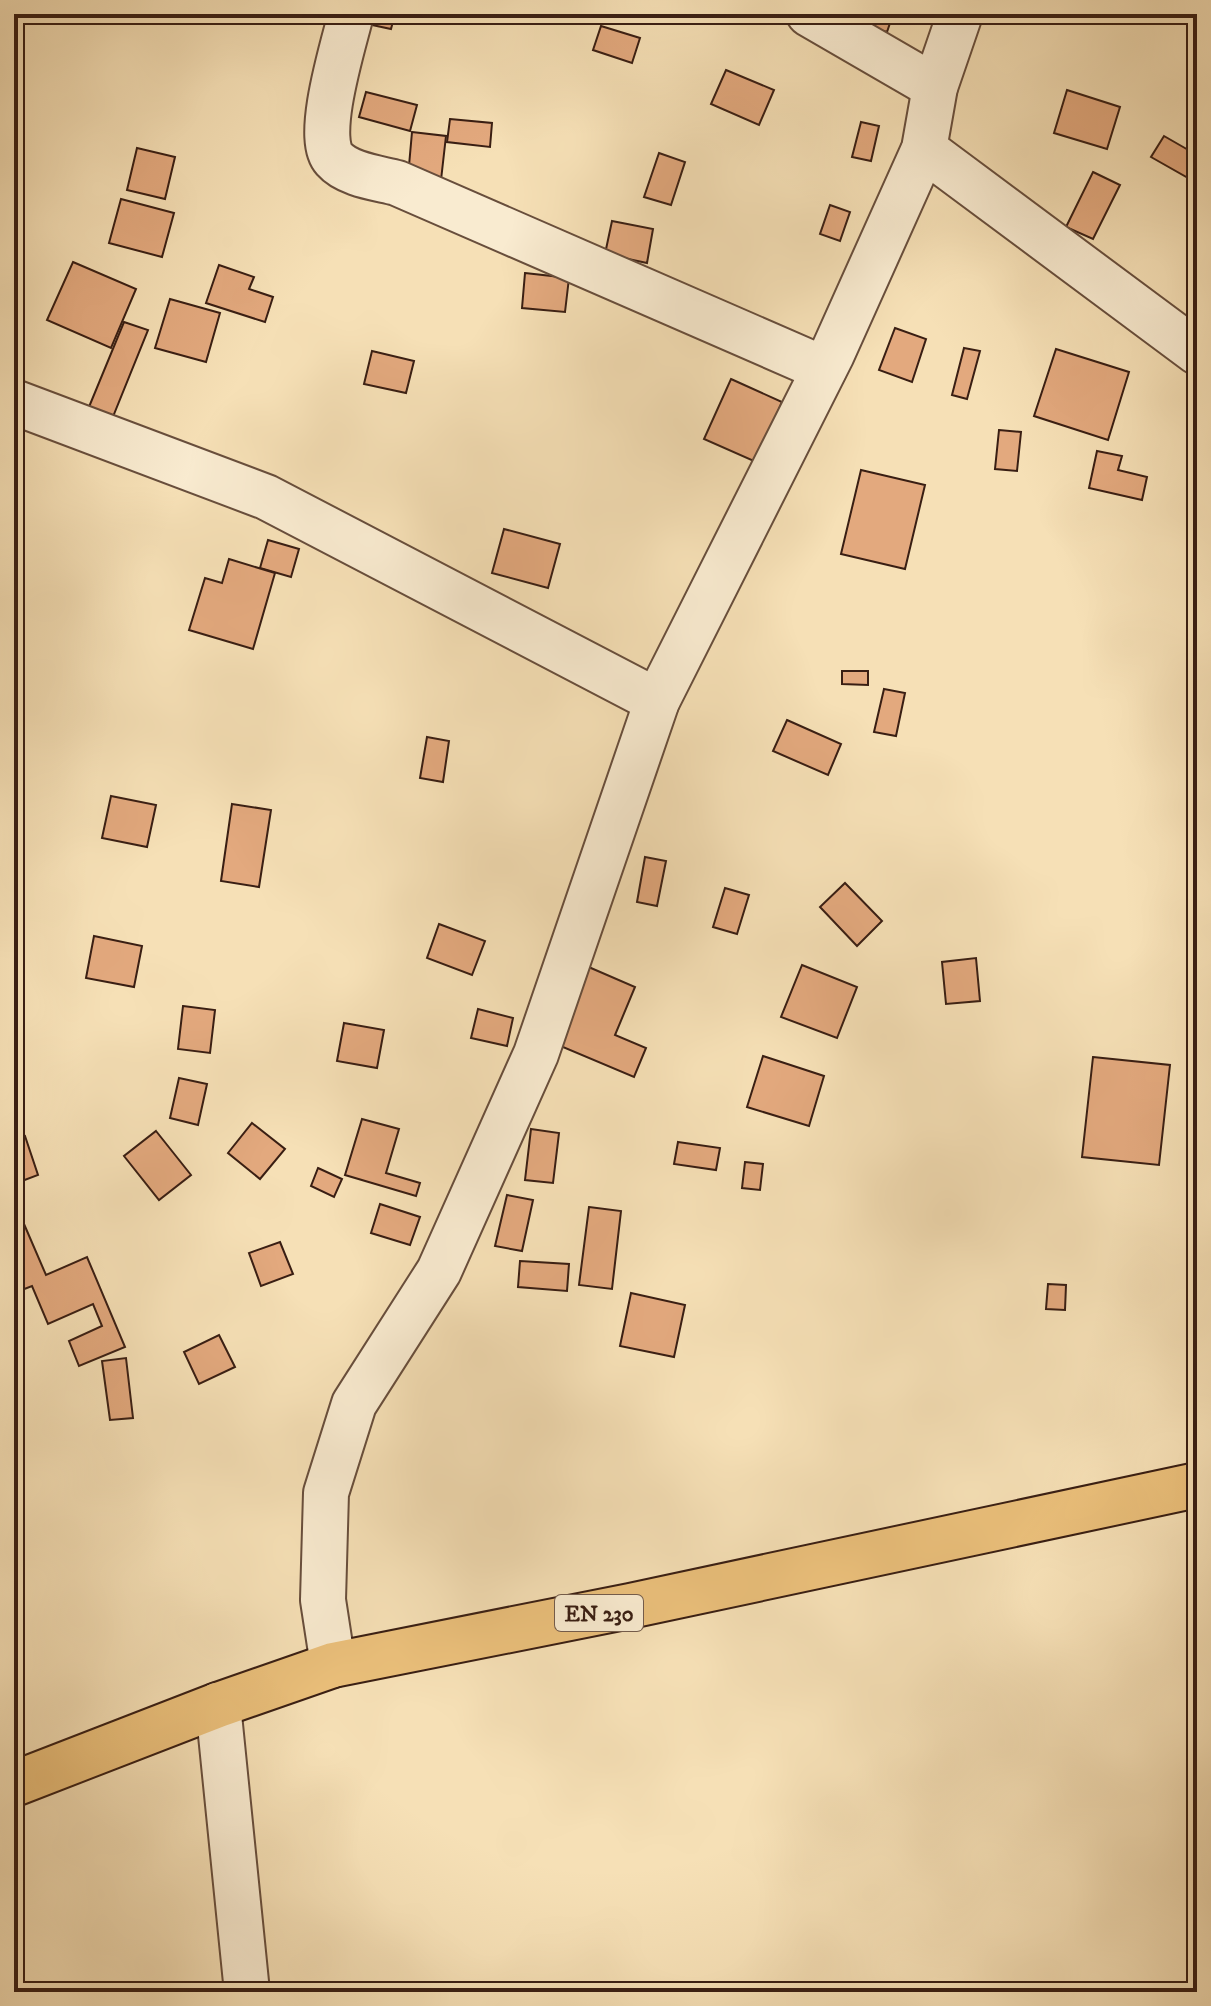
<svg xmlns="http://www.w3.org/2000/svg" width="1211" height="2006" viewBox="0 0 1211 2006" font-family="'IM FELL DW Pica',serif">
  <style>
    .building { fill: #e3a97e; stroke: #391e13; stroke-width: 2 }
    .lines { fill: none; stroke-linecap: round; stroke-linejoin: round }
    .minor-casing { stroke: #684e3c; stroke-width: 48 }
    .major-casing { stroke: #391e13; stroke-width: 48 }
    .minor { stroke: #f9ebd0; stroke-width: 44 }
    .major { stroke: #ebc07b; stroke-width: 44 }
    .labels { text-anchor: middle; stroke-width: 8; stroke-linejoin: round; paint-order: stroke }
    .shield { fill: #f9ebd0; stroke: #735c4c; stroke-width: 2 }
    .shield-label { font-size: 22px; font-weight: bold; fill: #391e13 }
  </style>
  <rect width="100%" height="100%" fill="#f6e0b6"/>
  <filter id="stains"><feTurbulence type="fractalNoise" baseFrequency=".0025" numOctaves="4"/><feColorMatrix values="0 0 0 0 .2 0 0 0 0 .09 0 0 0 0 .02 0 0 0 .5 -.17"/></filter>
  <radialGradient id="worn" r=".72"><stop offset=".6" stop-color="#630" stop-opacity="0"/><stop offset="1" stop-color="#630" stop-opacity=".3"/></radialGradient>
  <g class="building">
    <path d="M360 14H395L391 29 358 22Z"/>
    <path d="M846 14H893L887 32 844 20Z"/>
    <path d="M601 26 640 38 632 63 593 50Z"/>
    <path d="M726 70 774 90 759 125 711 104Z"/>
    <path d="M1067 90 1120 107 1107 149 1054 133Z"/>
    <path d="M366 92 417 105 410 131 359 117Z"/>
    <path d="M450 119 492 123 490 147 447 142Z"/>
    <path d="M861 122 879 126 871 161 852 157Z"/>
    <path d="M412 132 446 136 441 180 408 177Z"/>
    <path d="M1164 136 1197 155V183L1151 157Z"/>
    <path d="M137 148 175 157 165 199 127 190Z"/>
    <path d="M659 153 685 162 671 205 644 197Z"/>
    <path d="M1093 172 1120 185 1093 239 1066 227Z"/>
    <path d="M121 199 174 213 162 257 109 243Z"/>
    <path d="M830 205 850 212 840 241 820 234Z"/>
    <path d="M612 221 653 229 647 263 605 254Z"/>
    <path d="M73 262 136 289 111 348 47 320Z"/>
    <path d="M219 265 254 277 249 289 273 297 265 322 206 303Z"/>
    <path d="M525 273 569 278 565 312 522 308Z"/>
    <path d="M170 299 220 313 206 362 155 348Z"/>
    <path d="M124 322 148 330 108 429 84 419Z"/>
    <path d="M895 328 926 339 912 382 879 370Z"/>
    <path d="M964 348 980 351 967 399 952 395Z"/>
    <path d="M1056 349 1129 372 1108 440 1034 416Z"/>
    <path d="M372 351 414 361 406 393 364 384Z"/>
    <path d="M731 379 782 402 756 462 704 439Z"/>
    <path d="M999 430 1021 432 1017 471 995 469Z"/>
    <path d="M1097 451 1122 456 1118 470 1147 477 1142 500 1089 488Z"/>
    <path d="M861 470 925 485 905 569 841 554Z"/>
    <path d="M504 529 560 544 548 588 492 573Z"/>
    <path d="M268 540 299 549 291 577 260 568Z"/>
    <path d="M229 559 275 573 253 649 189 630 205 578 222 583Z"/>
    <path d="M842 671H868V685L842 684Z"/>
    <path d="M884 689 905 693 896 736 874 732Z"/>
    <path d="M787 720 841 744 828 775 773 751Z"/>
    <path d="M427 737 449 741 443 782 420 778Z"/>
    <path d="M111 796 156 805 147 847 102 838Z"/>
    <path d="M232 804 271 810 259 887 221 881Z"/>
    <path d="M645 857 666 861 657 906 637 902Z"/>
    <path d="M845 883 882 921 857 946 820 907Z"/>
    <path d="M725 888 749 895 737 934 713 927Z"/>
    <path d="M439 924 485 941 472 975 427 958Z"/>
    <path d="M94 936 142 946 134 987 86 978Z"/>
    <path d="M976 958 980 1001 946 1004 942 962Z"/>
    <path d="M584 965 635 987 615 1035 646 1048 634 1077 551 1042Z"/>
    <path d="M802 965 857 987 837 1038 781 1017Z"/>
    <path d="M183 1006 215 1010 210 1053 178 1049Z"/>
    <path d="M478 1009 513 1018 507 1046 471 1038Z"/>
    <path d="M344 1023 384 1030 377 1068 337 1061Z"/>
    <path d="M763 1056 824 1076 809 1126 747 1107Z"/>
    <path d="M1093 1057 1170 1065 1159 1165 1082 1157Z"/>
    <path d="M179 1078 207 1084 198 1125 170 1118Z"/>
    <path d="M362 1119 399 1129 386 1173 420 1183 416 1196 345 1175Z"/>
    <path d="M252 1123 285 1149 260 1179 228 1153Z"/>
    <path d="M531 1129 559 1133 553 1183 525 1180Z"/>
    <path d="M156 1131 191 1175 159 1200 124 1156Z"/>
    <path d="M25 1136 38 1175 14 1184V1139Z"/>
    <path d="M678 1142 720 1148 716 1170 674 1164Z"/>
    <path d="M745 1162 763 1164 760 1190 742 1188Z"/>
    <path d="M318 1168 342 1179 334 1197 311 1186Z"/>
    <path d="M507 1195 533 1200 522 1251 495 1246Z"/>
    <path d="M380 1204 420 1217 410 1245 371 1233Z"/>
    <path d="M589 1207 621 1211 612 1289 579 1285Z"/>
    <path d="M24 1224 46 1275 87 1257 125 1347 79 1366 69 1341 102 1326 93 1304 48 1324 32 1286 14 1293V1228Z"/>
    <path d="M280 1242 293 1274 261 1286 249 1253Z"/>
    <path d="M520 1261 569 1264 567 1291 518 1287Z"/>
    <path d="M1048 1284 1066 1285 1065 1310 1046 1309Z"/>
    <path d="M631 1293 685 1305 674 1357 620 1346Z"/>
    <path d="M219 1335 235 1367 199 1384 184 1352Z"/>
    <path d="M126 1358 133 1418 110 1420 102 1361Z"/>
  </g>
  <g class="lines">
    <g class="minor-casing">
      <g id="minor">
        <path d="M351 14C344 43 314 137 334 159 348 175 378 178 397 183L824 369"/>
        <path d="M809 14 935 87"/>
        <path d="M924 149 1197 352"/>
        <path d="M14 402 266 497 657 701"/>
        <path d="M333 1665 323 1600 326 1493 354 1404 439 1271 536 1054 657 701 832 354 924 149 935 87 960 14"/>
        <path d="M218 1705 247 1992"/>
      </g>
    </g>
    <g class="major-casing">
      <path id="major" d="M14 1784 218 1705 333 1665 630 1606 1197 1485"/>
    </g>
    <use href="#minor" class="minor"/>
    <use href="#major" class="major"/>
  </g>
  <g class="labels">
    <rect class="shield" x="555" y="1595" width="88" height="36" rx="6"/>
    <g class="shield-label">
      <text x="599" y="1621">EN 230</text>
    </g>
  </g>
  <rect width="1211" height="2006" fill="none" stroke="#f6e0b6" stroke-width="48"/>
  <rect x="16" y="16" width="1179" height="1974" fill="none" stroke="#391e13" stroke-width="4"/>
  <rect x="24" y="24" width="1163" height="1958" fill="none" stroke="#391e13" stroke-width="2"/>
  <rect width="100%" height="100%" filter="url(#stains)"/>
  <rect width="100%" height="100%" fill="url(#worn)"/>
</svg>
